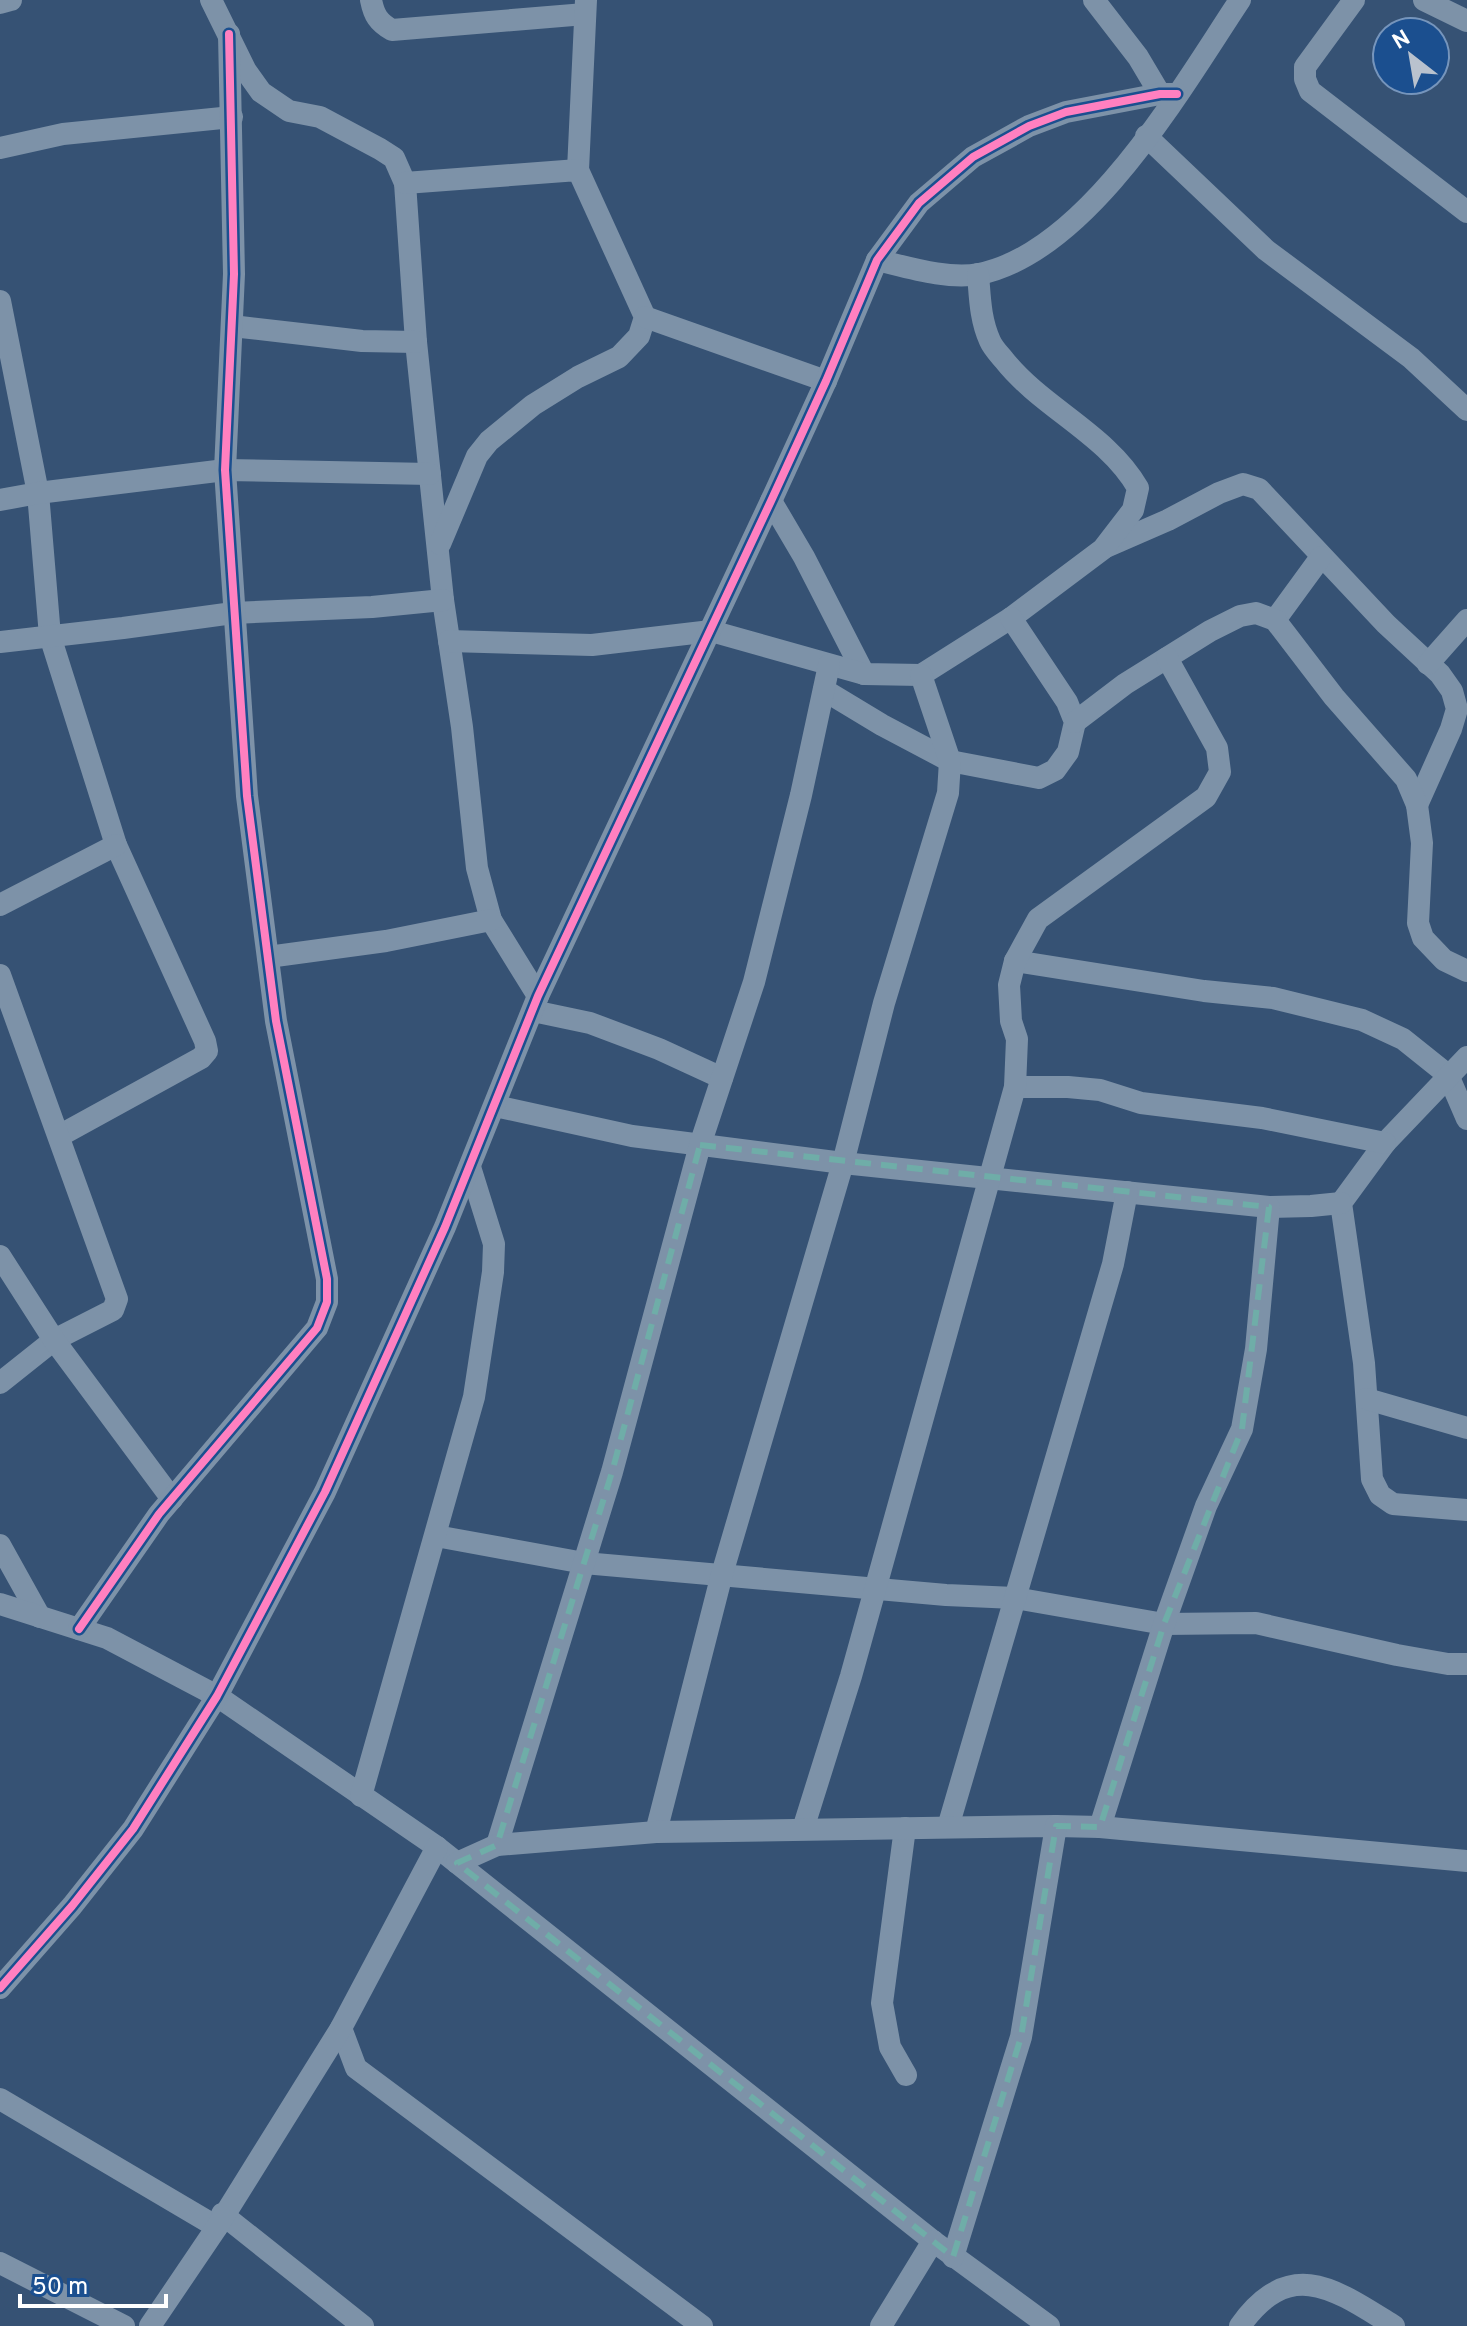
<svg xmlns="http://www.w3.org/2000/svg" width="1467" height="2326" viewBox="0 0 1467 2326" font-family="Overpass,sans-serif">
  <style>
    .lines { fill: none; stroke-linecap: round; stroke-linejoin: round }
    .minor { stroke: #7d92a8; stroke-width: 22 }
    .cycleway-casing { stroke: #1b4f8f; stroke-width: 13 }
    .cycleway { stroke: #ff80c0; stroke-width: 8 }
    .marked { fill: none; stroke: #6fada8; stroke-width: 6; stroke-dasharray: 16 10; stroke-linejoin: round }
  </style>
  <rect width="100%" height="100%" fill="#365274"/>
  <g class="lines">
    <g class="minor">
      <path d="M211 0 246 71 261 92 289 111 320 117 380 149 394 158 405 183 416 342 443 600 462 727 477 868 491 920 538 996"/>
      <path d="M371 0C374 15 378 22 392 30L585 14"/>
      <path d="M1094 0 1138 57 1160 94"/>
      <path d="M1354 0 1305 67V79L1310 91 1467 212"/>
      <path d="M1424 0 1467 21"/>
      <path d="M0 3 11 0"/>
      <path d="M1146 136 1266 250 1411 358 1467 410"/>
      <path d="M0 148 63 134 232 117"/>
      <path d="M578 170 586 0"/>
      <path d="M405 183 578 170 645 317 639 336 619 357 578 377 533 405 489 441 477 456 440 544"/>
      <path d="M877 260C907 267 948 280 979 274 1088 252 1182 87 1240 0"/>
      <path d="M0 301 38 493 50 636 116 845 205 1041 207 1051 201 1058 59 1136"/>
      <path d="M645 317 826 381"/>
      <path d="M232 326 362 341 416 342"/>
      <path d="M0 500 38 493 225 470 430 474"/>
      <path d="M771 501 804 557 864 674"/>
      <path d="M1106 547 1168 520 1219 493 1243 484 1259 489 1386 624 1440 674 1452 691 1457 709 1451 729 1417 805"/>
      <path d="M1275 620 1321 557"/>
      <path d="M449 641 592 645 711 631 864 674 921 675 1011 618 1103 549 1133 510 1138 488C1107 434 1042 408 1004 360 999 354 993 348 990 341 980 319 980 297 978 274"/>
      <path d="M0 642 123 628 233 613 372 607 443 600"/>
      <path d="M1428 664 1467 620"/>
      <path d="M824 690 882 725 950 761 1039 778 1055 770 1068 752 1075 722 1067 702 1011 618"/>
      <path d="M1075 722 1125 684 1210 631 1240 616 1256 613 1275 620 1334 697 1406 779 1417 805 1422 843 1418 923 1423 938 1444 960 1467 971"/>
      <path d="M0 905 116 845"/>
      <path d="M268 957 386 941 491 920"/>
      <path d="M1015 961 1204 991 1273 998 1362 1020 1403 1039 1448 1075 1467 1119"/>
      <path d="M0 975 117 1299 113 1310 54 1340 0 1383"/>
      <path d="M533 1011 590 1023 659 1049 722 1078"/>
      <path d="M1467 1057 1385 1143 1341 1203 1364 1363 1372 1479 1380 1495 1393 1504 1467 1510"/>
      <path d="M1015 1087H1068L1100 1090 1141 1103 1262 1118 1385 1143"/>
      <path d="M495 1106 632 1136 843 1163 1269 1207 1311 1206 1341 1203"/>
      <path d="M0 1256 54 1340 172 1499"/>
      <path d="M1367 1399 1467 1428"/>
      <path d="M436 1536 584 1563 946 1595 1015 1598 1164 1624 1256 1623 1397 1655 1448 1664H1467"/>
      <path d="M0 1545 40 1617"/>
      <path d="M0 1604 107 1638 217 1696 437 1847 933 2241 1049 2326"/>
      <path d="M79 1629 159 1514 317 1328 327 1302V1279L276 1021 247 796 225 470 234 274 229 34"/>
      <path d="M361 1796 474 1397 493 1272 494 1244 470 1167"/>
      <path d="M948 1827 1113 1264 1127 1192"/>
      <path d="M1100 1827 1164 1624 1206 1506 1242 1429 1256 1349 1269 1207"/>
      <path d="M905 1828 882 2003 890 2047 906 2075"/>
      <path d="M803 1829 851 1676 1015 1087 1017 1039 1011 1021 1009 985 1015 961 1038 919 1206 797 1220 772 1217 748 1167 658"/>
      <path d="M656 1832 722 1574 843 1163 884 1003 948 793 950 761 921 675"/>
      <path d="M497 1845 612 1472 700 1145 754 982 801 795 829 665"/>
      <path d="M457 1863 497 1845 656 1832 1056 1826 1100 1827 1467 1861"/>
      <path d="M0 1988 72 1906 133 1829 217 1696 325 1492 445 1227 538 996 771 501 826 381 877 260 919 203 973 157 1029 126 1066 112 1160 94H1177"/>
      <path d="M341 2028 356 2068 702 2326"/>
      <path d="M0 2099 217 2227"/>
      <path d="M222 2214 363 2326"/>
      <path d="M953 2257 1021 2037 1056 1826"/>
      <path d="M0 2263 124 2326"/>
      <path d="M150 2326 217 2227 341 2028 437 1847"/>
      <path d="M881 2326 933 2241"/>
      <path d="M1240 2326C1290 2255 1336 2290 1394 2326"/>
    </g>
    <g class="cycleway-casing">
      <g id="cycleway">
        <path d="M79 1629 159 1514 317 1328 327 1302V1279L276 1021 247 796 225 470 234 274 229 34"/>
        <path d="M0 1988 72 1906 133 1829 217 1696 325 1492 445 1227 538 996 771 501 826 381 877 260 919 203 973 157 1029 126 1066 112 1160 94H1177"/>
      </g>
    </g>
    <use href="#cycleway" class="cycleway"/>
  </g>
  <path class="marked" d="M700 1145 1269 1207 1242 1429 1164 1624 1100 1827 1056 1826 1021 2037 953 2257 457 1863 497 1845 612 1472Z"/>
  <g transform="translate(1411 56) rotate(329)"><circle r="38" fill="#1b4f8f" stroke="#7695bc" stroke-width="2"/>
  <path d="M0-6L14 30L0 20L-14 30Z" fill="#b9c2ce"/>
  <text y="-12" font-size="22" font-weight="bold" text-anchor="middle" fill="#ffffff">N</text>
  </g>
  <path d="M20 2294v12h146v-12" fill="none" stroke="#ffffff" stroke-width="4"/>
  <text x="32" y="2294" font-size="24" fill="#ffffff" stroke="#1b4f8f" stroke-width="6" paint-order="stroke">50 m</text>
</svg>
